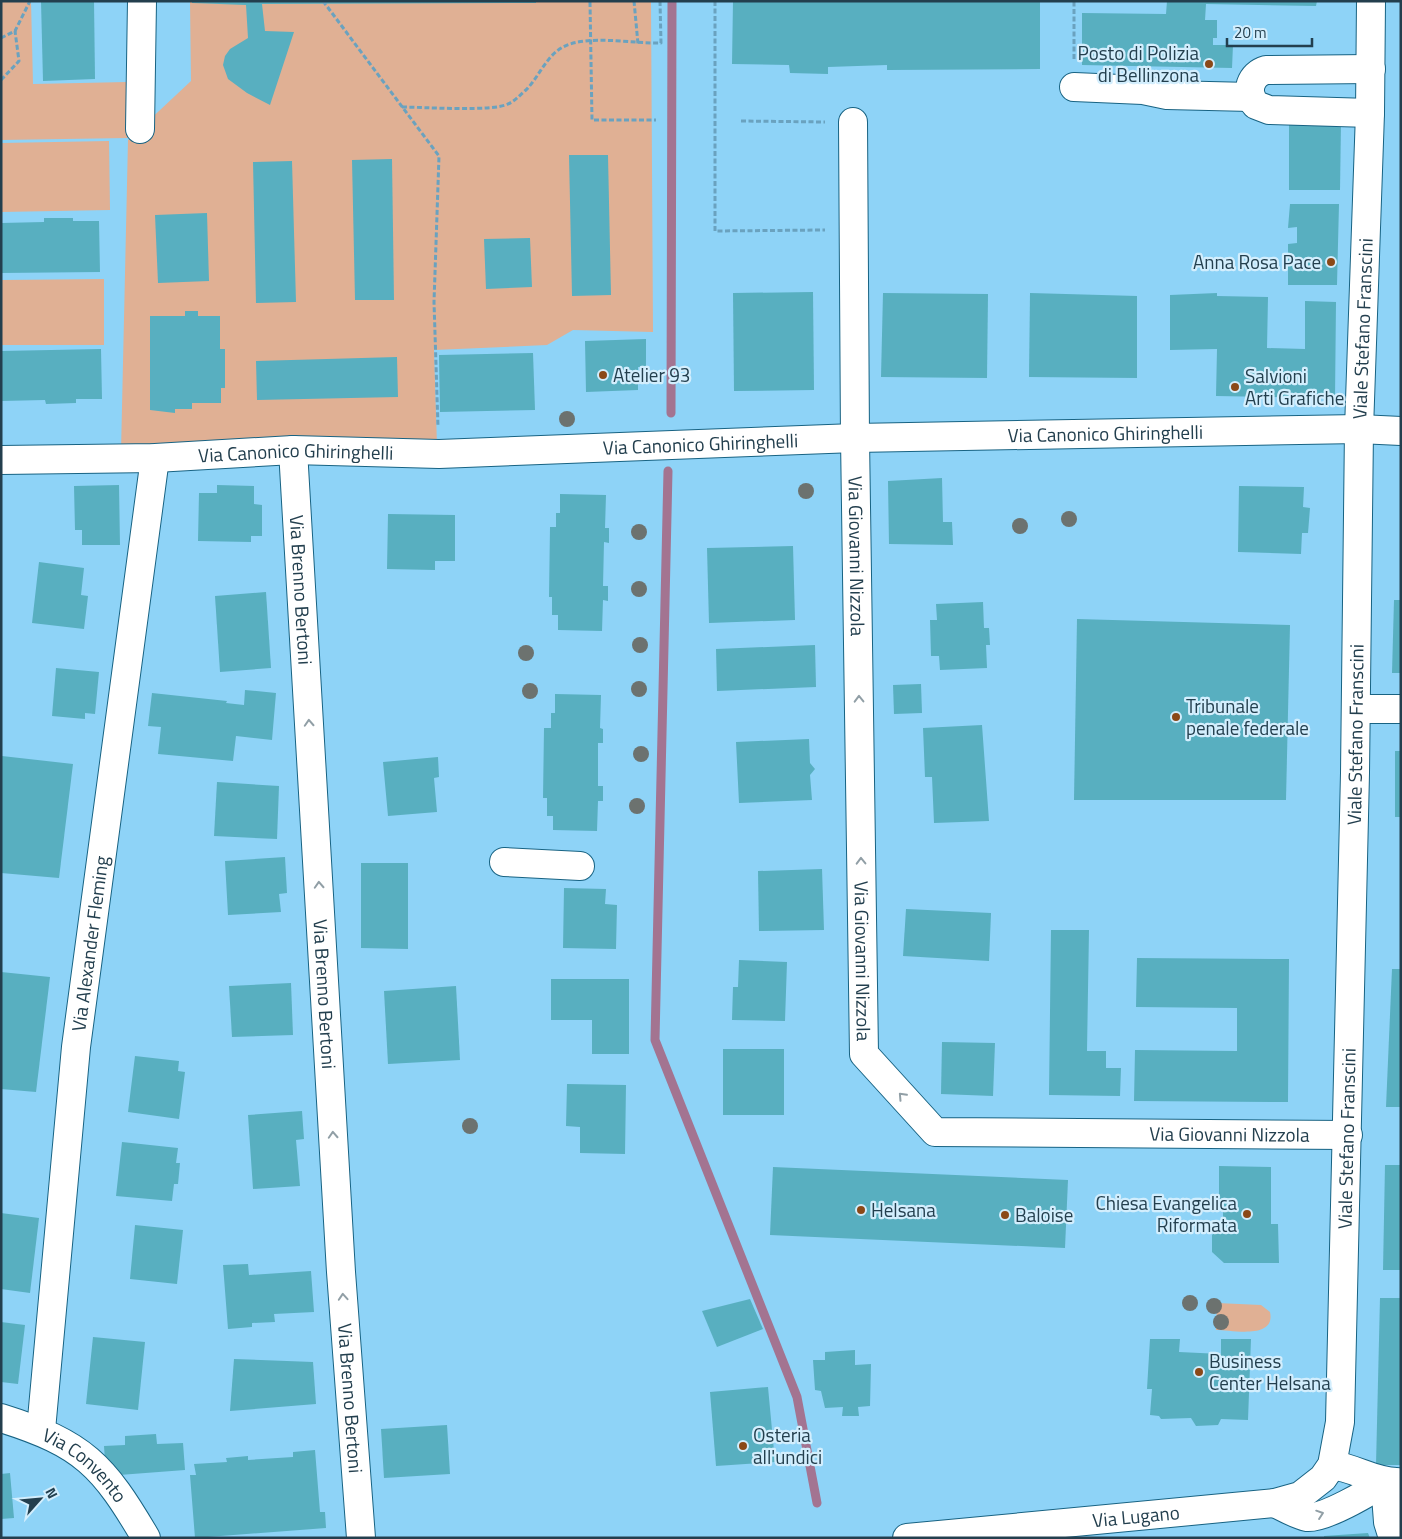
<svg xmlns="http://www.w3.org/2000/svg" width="1402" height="1539" viewBox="0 0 1402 1539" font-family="'Titillium Web',sans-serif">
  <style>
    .green { fill: #e0b094 }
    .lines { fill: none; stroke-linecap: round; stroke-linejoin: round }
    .stream { stroke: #a37491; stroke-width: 9 }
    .building { fill: #58afc0 }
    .minor-casing { stroke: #186383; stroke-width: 30 }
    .path { stroke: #6aa2bf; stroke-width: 3; stroke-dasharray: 5 2.5; stroke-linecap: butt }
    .minor { stroke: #fff; stroke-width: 28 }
    .tree { fill: #6c726f }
    .oneway { stroke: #919fa6 }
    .poi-dot { fill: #8b4918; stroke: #d3eefd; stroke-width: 2 }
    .labels { text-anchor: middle; stroke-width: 4.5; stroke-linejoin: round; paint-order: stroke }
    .poi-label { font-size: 19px; fill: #233f4e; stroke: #d3eefd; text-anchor: start }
    .street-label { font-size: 19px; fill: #233f4e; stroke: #d3eefd }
  </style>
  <rect width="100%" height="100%" fill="#8ed3f7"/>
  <g class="green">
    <path d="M1 1H31L33 84 127 82 128 138 1 140Z"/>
    <path d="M190 1H651L653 332 573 330 547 345 434 350 437 446 121 452 128 140 191 81Z"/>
    <path d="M109 141 110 210 1 212V143Z"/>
    <path d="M104 279V345H1V280Z"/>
    <path d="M1217 1303 1261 1305 1270 1312C1276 1340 1232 1330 1216 1330Z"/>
  </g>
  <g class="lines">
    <g class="stream">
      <path d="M671 413 672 1"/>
      <path d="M668 471 655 1040 797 1397 817 1503"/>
    </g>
  </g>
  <g class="building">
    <path d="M41 1H94L95 79 43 81Z"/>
    <path d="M192 1H536V3L262 4 265 31 294 32 270 105 247 93 228 79 223 65 225 56 230 49 248 38 246 5 192 3Z"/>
    <path d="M733 1H1040V69L887 70V65L828 67V74L790 73 789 65 732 64Z"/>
    <path d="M1167 1H1317L1316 6 1206 4 1205 20H1217V38H1213V45H1233L1232 68 1082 65V13L1166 14Z"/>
    <path d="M1289 122H1341L1340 190H1289Z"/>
    <path d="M569 155H608L611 295 572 296Z"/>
    <path d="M392 159 394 300H355L352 160Z"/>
    <path d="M292 161 296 302 256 303 253 162Z"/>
    <path d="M1290 204H1339L1337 285H1288V244L1297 243V227L1288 228Z"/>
    <path d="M207 213 209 281 158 283 155 215Z"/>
    <path d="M44 218H73V221H99L100 272 1 273V223L44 222Z"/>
    <path d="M530 238 532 287 486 289 484 239Z"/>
    <path d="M813 292 814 390 734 391 733 293Z"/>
    <path d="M883 293 988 294 987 378 881 377Z"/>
    <path d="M1030 293 1137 296V378L1029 377Z"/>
    <path d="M1217 293V296L1268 297 1267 348 1305 349V301L1336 302 1335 398 1216 396 1217 349 1170 350V295Z"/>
    <path d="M185 311H198V316H220V349H225V388H221V403H192V409H175V413L150 410V316H185Z"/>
    <path d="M646 339V367H638V390L586 392 585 341Z"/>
    <path d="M101 349 102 399H76V403L46 404 45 400 1 401V351Z"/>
    <path d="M533 353 535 410 440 412 439 355Z"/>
    <path d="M397 357 398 397 257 400 256 361Z"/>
    <path d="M942 478 943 522H952L953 545 889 544 888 481Z"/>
    <path d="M119 485 120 545H82V530H75L74 486Z"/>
    <path d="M217 485 254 486V504L262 505V536H251V542L198 541 199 493H217Z"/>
    <path d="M1239 486 1304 487 1303 507 1310 508 1308 533H1302L1301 554 1238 552Z"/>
    <path d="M560 494 606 495 605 528H609V543L604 542 603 586H608V601L603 600 602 631 558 630V615H552V597H549L550 527H556V513H560Z"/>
    <path d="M388 514 455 515V561H435V570L387 569Z"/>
    <path d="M793 546 795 620 709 623 707 548Z"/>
    <path d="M39 562 84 568 81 595 88 596 84 629 32 623Z"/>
    <path d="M266 592 271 668 220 672 215 596Z"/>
    <path d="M1394 600H1401V673H1392Z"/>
    <path d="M983 602 984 628H989L990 645H986L987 668 940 670 939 656H931L930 620H937L936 604Z"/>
    <path d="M1077 619 1290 625 1286 800H1074Z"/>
    <path d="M815 645 816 687 717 691 716 649Z"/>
    <path d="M56 668 99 672 95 714 85 713V719L52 716Z"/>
    <path d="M921 684 922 713 894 714 893 685Z"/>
    <path d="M245 690 276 693 272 740 236 736 233 761 158 754 161 727 148 726 152 693 227 701 226 703 244 705Z"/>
    <path d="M555 694 601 695 600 728 603 729V743H598V786H603V801H598L597 831 553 830V816H547V798H543L544 728H551V713H555Z"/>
    <path d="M982 725 989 821 934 823 932 777H925L923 728Z"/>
    <path d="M809 739 810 763 815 769 810 775 812 800 739 803 736 742Z"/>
    <rect x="1395" y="751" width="6" height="66"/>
    <path d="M2 756 73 764 59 878 1 873Z"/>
    <path d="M438 757 439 777 434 778 437 812 388 816 383 762Z"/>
    <path d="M217 782 279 786 277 839 214 836Z"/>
    <path d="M285 857 287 893 279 894 281 912 228 915 225 861Z"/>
    <path d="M361 863H408V949L361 948Z"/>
    <path d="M822 869 824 930 759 931 758 871Z"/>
    <path d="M564 888 606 889 605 904 617 905 616 949 563 948Z"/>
    <path d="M906 909 991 913 989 961 903 956Z"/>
    <path d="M1051 930H1089L1087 1051H1106V1068H1121L1120 1096 1049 1095Z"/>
    <path d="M1137 958 1289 959 1288 1102 1134 1101 1135 1050 1237 1051V1008L1136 1007Z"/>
    <path d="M739 960 787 962 785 1021 732 1020 733 987H738Z"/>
    <path d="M1392 969H1401V1107H1386Z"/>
    <path d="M1 972 50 977 36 1092 1 1089Z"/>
    <path d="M551 979H629V1054H592V1020H551Z"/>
    <path d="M291 983 293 1035 232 1037 229 986Z"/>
    <path d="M456 986 460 1060 388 1064 384 991Z"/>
    <path d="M942 1042 995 1043 993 1096 941 1094Z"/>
    <rect x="723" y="1049" width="61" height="66"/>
    <path d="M135 1056 179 1061 178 1071 185 1072 179 1119 128 1112Z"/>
    <path d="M567 1084 626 1085 625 1154 580 1153V1127L566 1126Z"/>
    <path d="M302 1111 304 1139 296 1140 300 1186 253 1189 248 1115Z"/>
    <path d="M122 1142 178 1148 176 1163H180L178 1184H174L172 1201 116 1196Z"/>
    <path d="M1385 1165H1401V1270H1383Z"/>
    <path d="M1219 1166 1271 1167V1224H1278L1279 1263H1224L1212 1252V1235L1223 1224V1204L1219 1205Z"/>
    <path d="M773 1167 1068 1180 1065 1248 770 1235Z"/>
    <path d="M1 1213 39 1218 30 1293 1 1289Z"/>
    <path d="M135 1225 183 1230 177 1284 130 1279Z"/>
    <path d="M248 1264 249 1275 311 1271 314 1312 274 1314 275 1322 252 1323V1327L228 1329 223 1265Z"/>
    <path d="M1380 1298H1401V1465H1376Z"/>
    <path d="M750 1299 763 1329 717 1347 702 1311Z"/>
    <path d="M1 1322 25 1325 18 1384 1 1382Z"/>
    <path d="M93 1337 145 1342 138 1410 86 1404Z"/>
    <path d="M1150 1339H1180L1179 1352 1221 1354V1339H1251L1248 1420 1221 1419 1218 1425 1196 1426 1191 1418 1161 1419 1159 1416 1150 1415 1152 1389H1147Z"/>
    <path d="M855 1350V1365L871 1364 870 1406 858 1407 859 1416H842L843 1407 825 1408 821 1391 815 1390 813 1360H825V1352Z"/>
    <path d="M234 1359 313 1362 316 1404 230 1411Z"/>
    <path d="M768 1387 775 1462 716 1466 710 1392Z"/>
    <path d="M447 1425 450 1474 384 1478 381 1429Z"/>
    <path d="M156 1434 157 1444 183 1443 185 1470 106 1476 104 1446 125 1445V1436Z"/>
    <path d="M315 1450 320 1512H325L326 1528 195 1538 190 1475H196L194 1464 227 1462 226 1458 248 1456V1460L293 1457V1452Z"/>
    <path d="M10 1473 14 1518 1 1519V1474Z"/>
    <path d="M1368 1533 1370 1538H1324V1536Z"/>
  </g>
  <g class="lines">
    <g class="minor-casing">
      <g id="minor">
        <path d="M1074 87 1143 90 1167 95 1251 97"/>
        <path d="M1370 113 1269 110 1256 105C1244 92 1251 74 1266 70L1371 69"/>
        <path id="s1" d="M853 122 855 438 864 1054 935 1132 1348 1135"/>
        <path d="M140 129 142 1"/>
        <path id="s2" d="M293 450 341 1272 361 1538"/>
        <path id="s3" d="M1 460 155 458 293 450 439 454 855 438 1359 429 1401 431"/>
        <path d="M1357 709H1401"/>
        <path d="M504 862 580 866"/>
        <path id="s4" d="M1 1418C84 1444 103 1465 146 1538"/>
        <path id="s5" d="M41 1430 76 1047 155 458"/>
        <path d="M1332 1465C1355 1468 1374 1482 1397 1482"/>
        <path d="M1385 1482 1388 1522 1393 1538"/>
        <path d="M1275 1503C1285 1508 1297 1515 1307 1517 1325 1519 1369 1492 1385 1482"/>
        <path id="s6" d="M907 1538 1275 1503 1300 1496 1323 1478 1332 1465 1340 1422 1355 773 1359 429 1370 113 1371 1"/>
      </g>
    </g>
    <g class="path">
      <path d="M323 1 439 156 434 302 438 427"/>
      <path d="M634 1 638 44"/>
      <path d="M715 1V231L825 230"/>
      <path d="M590 2 592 120H656"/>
      <path d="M1 38 15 31 30 1"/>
      <path d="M1074 59V1"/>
      <path d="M1 80 19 61 15 31"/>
      <path d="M402 107C422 107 493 112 508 104 515 101 520 95 526 90 539 77 546 56 563 47 588 34 634 44 661 43L660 1"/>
      <path d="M741 121 825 122"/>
    </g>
    <use href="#minor" class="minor"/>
  </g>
  <g class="tree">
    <circle cx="567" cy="419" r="8"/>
    <circle cx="806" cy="491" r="8"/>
    <circle cx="1069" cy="519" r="8"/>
    <circle cx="1020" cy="526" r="8"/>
    <circle cx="639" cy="532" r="8"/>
    <circle cx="639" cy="589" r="8"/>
    <circle cx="640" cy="645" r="8"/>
    <circle cx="526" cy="653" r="8"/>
    <circle cx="639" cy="689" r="8"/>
    <circle cx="530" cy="691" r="8"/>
    <circle cx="641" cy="754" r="8"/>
    <circle cx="637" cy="806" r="8"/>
    <circle cx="470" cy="1126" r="8"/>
    <circle cx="1190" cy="1303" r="8"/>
    <circle cx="1214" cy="1306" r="8"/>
    <circle cx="1221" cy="1322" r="8"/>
  </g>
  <defs><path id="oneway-chevron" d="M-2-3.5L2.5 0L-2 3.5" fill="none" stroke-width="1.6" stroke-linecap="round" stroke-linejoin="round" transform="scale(1.25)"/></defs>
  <g class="oneway">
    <use href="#oneway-chevron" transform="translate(859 699) rotate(-91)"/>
    <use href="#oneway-chevron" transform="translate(309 723) rotate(-93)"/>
    <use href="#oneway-chevron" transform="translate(861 861) rotate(-91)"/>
    <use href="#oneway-chevron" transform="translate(319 885) rotate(-93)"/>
    <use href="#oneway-chevron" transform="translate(902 1096) rotate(-133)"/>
    <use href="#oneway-chevron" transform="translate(333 1135) rotate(-93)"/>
    <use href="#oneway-chevron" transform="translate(343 1297) rotate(-94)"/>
    <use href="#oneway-chevron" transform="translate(1320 1514) rotate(-19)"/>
  </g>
  <g class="poi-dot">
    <circle cx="1209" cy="64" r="5"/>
    <circle cx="1331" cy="262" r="5"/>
    <circle cx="603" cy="375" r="5"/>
    <circle cx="1235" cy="387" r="5"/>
    <circle cx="1176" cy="717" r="5"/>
    <circle cx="861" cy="1210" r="5"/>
    <circle cx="1247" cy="1214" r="5"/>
    <circle cx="1005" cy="1215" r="5"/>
    <circle cx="1199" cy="1372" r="5"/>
    <circle cx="743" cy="1446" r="5"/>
  </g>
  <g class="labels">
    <g class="poi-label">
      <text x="1199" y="60" text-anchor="end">Posto di Polizia<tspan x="1199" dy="22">di Bellinzona</tspan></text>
      <text x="1321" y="269" text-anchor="end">Anna Rosa Pace</text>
      <text x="613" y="382">Atelier 93</text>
      <text x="1245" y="383">Salvioni<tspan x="1245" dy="22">Arti Grafiche</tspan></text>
      <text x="1186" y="713">Tribunale<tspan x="1186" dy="22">penale federale</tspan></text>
      <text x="1237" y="1210" text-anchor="end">Chiesa Evangelica<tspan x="1237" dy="22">Riformata</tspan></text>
      <text x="871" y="1217">Helsana</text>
      <text x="1015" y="1222">Baloise</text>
      <text x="1209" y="1368">Business<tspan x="1209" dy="22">Center Helsana</tspan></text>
      <text x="753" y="1442">Osteria<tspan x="753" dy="22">all'undici</tspan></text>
    </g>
    <g class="street-label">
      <text dy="7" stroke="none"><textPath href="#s6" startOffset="1578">Viale Stefano Franscini</textPath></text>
      <text dy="7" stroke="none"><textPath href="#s3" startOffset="1105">Via Canonico Ghiringhelli</textPath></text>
      <text dy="7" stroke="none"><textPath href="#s3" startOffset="700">Via Canonico Ghiringhelli</textPath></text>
      <text dy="7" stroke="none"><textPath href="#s3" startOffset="295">Via Canonico Ghiringhelli</textPath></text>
      <text dy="7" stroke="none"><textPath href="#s1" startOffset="434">Via Giovanni Nizzola</textPath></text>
      <text dy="7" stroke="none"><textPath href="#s2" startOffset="140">Via Brenno Bertoni</textPath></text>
      <text dy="7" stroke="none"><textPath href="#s6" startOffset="1172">Viale Stefano Franscini</textPath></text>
      <text dy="7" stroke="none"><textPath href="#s5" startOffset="489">Via Alexander Fleming</textPath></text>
      <text dy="7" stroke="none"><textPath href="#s1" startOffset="839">Via Giovanni Nizzola</textPath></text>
      <text dy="7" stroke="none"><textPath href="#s2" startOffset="545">Via Brenno Bertoni</textPath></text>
      <text dy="7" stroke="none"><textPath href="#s1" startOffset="1332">Via Giovanni Nizzola</textPath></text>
      <text dy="7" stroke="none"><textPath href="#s6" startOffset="768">Viale Stefano Franscini</textPath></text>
      <text dy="7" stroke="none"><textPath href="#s2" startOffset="950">Via Brenno Bertoni</textPath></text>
      <text dy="7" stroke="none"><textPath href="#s4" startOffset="98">Via Convento</textPath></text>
      <text dy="7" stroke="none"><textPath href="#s6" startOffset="230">Via Lugano</textPath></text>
    </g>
  </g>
  <rect width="1402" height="1539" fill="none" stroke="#233f4e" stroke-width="5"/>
  <g transform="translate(40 1499) rotate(63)" stroke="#d3eefd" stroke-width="4" paint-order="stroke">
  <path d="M0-4L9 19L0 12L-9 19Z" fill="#233f4e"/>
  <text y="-8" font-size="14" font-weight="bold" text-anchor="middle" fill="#233f4e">N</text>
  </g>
  <path d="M1227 38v8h85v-8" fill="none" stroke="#233f4e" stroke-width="2.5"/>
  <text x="1234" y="38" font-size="15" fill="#233f4e" stroke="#d3eefd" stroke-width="4" paint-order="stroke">20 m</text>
</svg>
